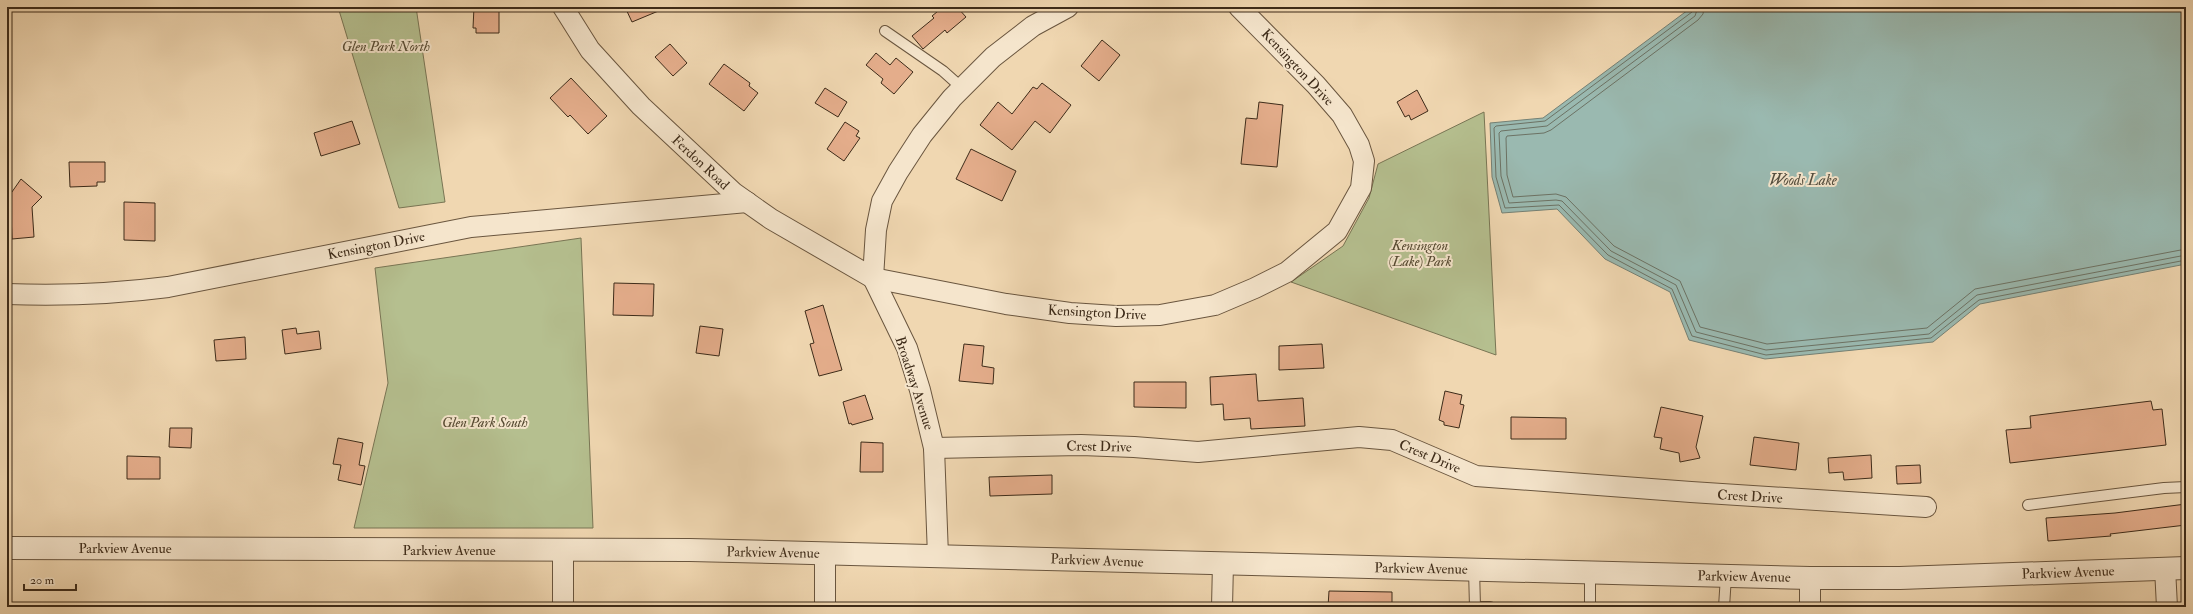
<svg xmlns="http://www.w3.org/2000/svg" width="2193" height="614" viewBox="0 0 2193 614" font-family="'IM FELL Double Pica',serif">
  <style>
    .green { fill: #b5bf8f; stroke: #797554 }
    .water { fill: #9ab9b0; stroke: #758074 }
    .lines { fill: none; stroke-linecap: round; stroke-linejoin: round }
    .shore { stroke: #6c7264; stroke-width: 1 }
    .building { fill: #e4ad8b; stroke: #3d2b19 }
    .service-casing { stroke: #6a563f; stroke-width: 12 }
    .minor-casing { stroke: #6a563f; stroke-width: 22 }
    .tertiary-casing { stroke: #6a563f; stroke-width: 24 }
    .service { stroke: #f5e5cc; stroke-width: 10 }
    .minor { stroke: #f5e5cc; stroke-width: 20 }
    .tertiary { stroke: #f5e5cc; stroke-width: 22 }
    .labels { text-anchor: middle; stroke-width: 4; stroke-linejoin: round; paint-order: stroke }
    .park-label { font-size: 14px; font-style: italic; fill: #554931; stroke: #f5e5cc }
    .street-label { font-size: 14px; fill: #3d2b19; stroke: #f5e5cc }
    .water-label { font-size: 15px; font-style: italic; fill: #544e3f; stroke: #f5e5cc }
  </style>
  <rect width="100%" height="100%" fill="#f0d7b1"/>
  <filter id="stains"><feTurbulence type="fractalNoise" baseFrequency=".005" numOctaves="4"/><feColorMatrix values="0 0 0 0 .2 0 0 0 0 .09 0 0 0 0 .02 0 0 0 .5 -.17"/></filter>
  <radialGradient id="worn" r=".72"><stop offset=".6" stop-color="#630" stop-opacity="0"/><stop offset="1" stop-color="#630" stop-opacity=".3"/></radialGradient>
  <g class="green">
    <path d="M338 7H416L445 202 399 208Z"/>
    <path d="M1484 112 1496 355 1291 282 1343 246 1369 198 1378 164Z"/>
    <path d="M581 238 593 528H354L388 383 375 268Z"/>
  </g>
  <path class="water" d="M1692 7H2186V264L1980 304 1933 342 1765 359 1689 340 1670 292 1605 259 1557 209 1502 213 1492 177 1490 123 1543 118Z"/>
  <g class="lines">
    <g class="shore">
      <path d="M1693 7 1692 12 1545 121 1496 126 1494 128 1496 177 1505 208 1559 205 1608 255 1672 289 1692 336 1766 355 1931 338 1979 300 2186 260"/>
      <path d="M1698 7 1695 16 1547 126 1501 131 1499 133 1501 176 1509 203 1556 200 1562 201 1611 251 1676 285 1696 332 1766 350 1929 334 1977 295 2186 255"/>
      <path d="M1704 7 1703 14 1698 20 1551 130 1544 133 1507 136 1506 138 1507 175 1513 197 1556 194 1566 197 1614 246 1680 281 1700 327 1767 344 1927 328 1975 289 2186 249"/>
    </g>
  </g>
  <g class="building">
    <path d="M474 7H499V33H476V28H473Z"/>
    <path d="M625 7H668L632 22Z"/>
    <path d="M943 7H957L966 17 947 33 945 30 923 49 912 36 934 18 932 16Z"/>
    <path d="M1102 40 1120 55 1099 81 1081 66Z"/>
    <path d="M670 44 687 63 673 76 655 57Z"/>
    <path d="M876 53 890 65 896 58 913 72 894 94 881 83 883 79 866 65Z"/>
    <path d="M724 64 750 83 749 86 758 93 744 111 709 84Z"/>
    <path d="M571 78 607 116 588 134 570 115 568 117 550 98Z"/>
    <path d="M1042 83 1071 105 1050 133 1035 121 1012 150 980 125 998 102 1012 114 1033 87 1037 89Z"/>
    <path d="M825 88 847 102 838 117 815 103Z"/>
    <path d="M1417 90 1428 111 1411 120 1409 115 1405 117 1397 102Z"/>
    <path d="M1259 102 1283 105 1277 167 1241 164 1246 118 1257 119Z"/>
    <path d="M352 121 360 144 321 156 314 133Z"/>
    <path d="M845 122 859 131 856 136 860 138 844 161 827 149Z"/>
    <path d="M971 149 1016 171 1002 201 956 179Z"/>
    <path d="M69 162H105V182H97V186L70 187Z"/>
    <path d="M21 179 42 197 32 207 34 237 12 239 11 214 7 211V199Z"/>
    <path d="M124 202 155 203V241L124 240Z"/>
    <path d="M614 283 654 284 653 316 613 315Z"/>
    <path d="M823 305 842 370 819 376 810 344 814 343 805 311Z"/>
    <path d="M700 326 723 329 719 356 696 353Z"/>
    <path d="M296 328 297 334 319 331 321 349 285 354 282 330Z"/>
    <path d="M245 337 246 359 216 361 214 340Z"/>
    <path d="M964 344 984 346 982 366 994 368 993 384 959 381Z"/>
    <path d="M1322 344 1324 368 1279 370V346Z"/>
    <path d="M1256 374 1258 401 1303 398 1305 426 1251 429 1250 418 1224 420 1223 404 1211 405 1210 377Z"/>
    <path d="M1134 382H1186V408L1134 407Z"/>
    <path d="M1445 391 1462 395 1460 404 1464 405 1459 428 1444 425V422L1439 420Z"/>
    <path d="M865 395 873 419 852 425 851 423 849 424 843 402Z"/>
    <path d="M2151 401 2153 410 2162 409 2166 445 2010 463 2006 430 2031 428 2030 416Z"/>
    <path d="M1661 407 1703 416 1696 447 1700 458 1680 462 1679 453 1660 449 1662 438 1654 437Z"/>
    <path d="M1511 417 1566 418V439H1511Z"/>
    <path d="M170 428H192L191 448 169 447Z"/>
    <path d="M1754 437 1799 443 1796 470 1750 465Z"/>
    <path d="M338 438 363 443 359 465 365 466 361 485 338 480 341 465 333 464Z"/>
    <path d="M861 442 883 443V472H860Z"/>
    <path d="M1871 455 1872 478 1844 480 1843 472 1829 473 1828 458Z"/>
    <path d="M127 456 160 457V479H127Z"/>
    <path d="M1920 465 1921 483 1897 484 1896 466Z"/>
    <path d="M1052 475V494L990 496 989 477Z"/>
    <path d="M2186 504V525L2110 534 2111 536 2048 541 2046 518 2115 513Z"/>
    <path d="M1329 591 1392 592V607H1328Z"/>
  </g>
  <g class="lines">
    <g class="service-casing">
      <g id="service">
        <path d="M885 31 943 71 962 88"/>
        <path d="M2028 505 2164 488 2186 487"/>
        <path d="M1474 569 1475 607"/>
        <path d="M1590 572V607"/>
        <path d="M1475 607H1490"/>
        <path d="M1724 607 1726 576"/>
      </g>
    </g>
    <g class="minor-casing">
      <g id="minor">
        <path d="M563 7 590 50 641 106 734 193 771 219 873 278 1006 304 1070 313 1116 316 1160 315 1215 305 1255 288 1287 272 1337 231 1361 188 1364 161 1359 145 1342 115 1316 85 1239 7"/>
        <path d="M7 294C61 296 114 294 168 287L471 227 747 202"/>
        <path d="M934 448 1081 445 1134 447 1198 452 1359 437 1392 440 1476 476 1691 492 1926 507"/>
        <path d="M563 550V607"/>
        <path d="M938 556 934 448 920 390 907 348 873 278 876 230 882 201 898 172 922 135 952 98 993 57 1033 26 1068 7"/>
        <path d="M2165 568 2167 607"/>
        <path d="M1810 578V607"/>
        <path d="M825 607V554"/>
        <path d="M1222 607 1223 563"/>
      </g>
    </g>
    <g class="tertiary-casing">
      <path id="tertiary" d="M7 548 690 550 1810 578H1900L2186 568"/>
    </g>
    <use href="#service" class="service"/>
    <use href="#minor" class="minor"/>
    <use href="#tertiary" class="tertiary"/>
  </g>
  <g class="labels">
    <g class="park-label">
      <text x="386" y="51">Glen Park North</text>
      <text x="1420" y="250">Kensington<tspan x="1420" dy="16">(Lake) Park</tspan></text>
      <text x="485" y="427">Glen Park South</text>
    </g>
    <g class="street-label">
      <text transform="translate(1298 67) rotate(47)" y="5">Kensington Drive</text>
      <text transform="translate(701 162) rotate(43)" y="5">Ferdon Road</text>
      <text transform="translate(376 245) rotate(-11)" y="5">Kensington Drive</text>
      <text transform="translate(1097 312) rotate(3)" y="5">Kensington Drive</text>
      <text transform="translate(915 383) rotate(72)" y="5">Broadway Avenue</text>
      <text transform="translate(1099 446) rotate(1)" y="5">Crest Drive</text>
      <text transform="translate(1430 456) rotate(23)" y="5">Crest Drive</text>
      <text transform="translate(1750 496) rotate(3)" y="5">Crest Drive</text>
      <text x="125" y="553">Parkview Avenue</text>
      <text x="449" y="555">Parkview Avenue</text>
      <text transform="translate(773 552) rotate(1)" y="5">Parkview Avenue</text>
      <text transform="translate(1097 560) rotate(2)" y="5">Parkview Avenue</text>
      <text transform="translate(1421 568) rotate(1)" y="5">Parkview Avenue</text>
      <text transform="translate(2068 572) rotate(-2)" y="5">Parkview Avenue</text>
      <text transform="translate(1744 576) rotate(1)" y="5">Parkview Avenue</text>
    </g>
    <g class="water-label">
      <text x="1803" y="185">Woods Lake</text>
    </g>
  </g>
  <rect width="2193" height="614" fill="none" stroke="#f0d7b1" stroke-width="24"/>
  <rect x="8" y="8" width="2177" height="598" fill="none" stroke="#3d2b19" stroke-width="2"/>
  <rect x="12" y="12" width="2169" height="590" fill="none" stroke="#3d2b19"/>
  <path d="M24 584v6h52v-6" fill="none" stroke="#3d2b19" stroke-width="2"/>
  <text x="30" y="584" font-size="12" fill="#3d2b19" stroke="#f5e5cc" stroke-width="3" paint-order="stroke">20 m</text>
  <rect width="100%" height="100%" filter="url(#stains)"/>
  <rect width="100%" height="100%" fill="url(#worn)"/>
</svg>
